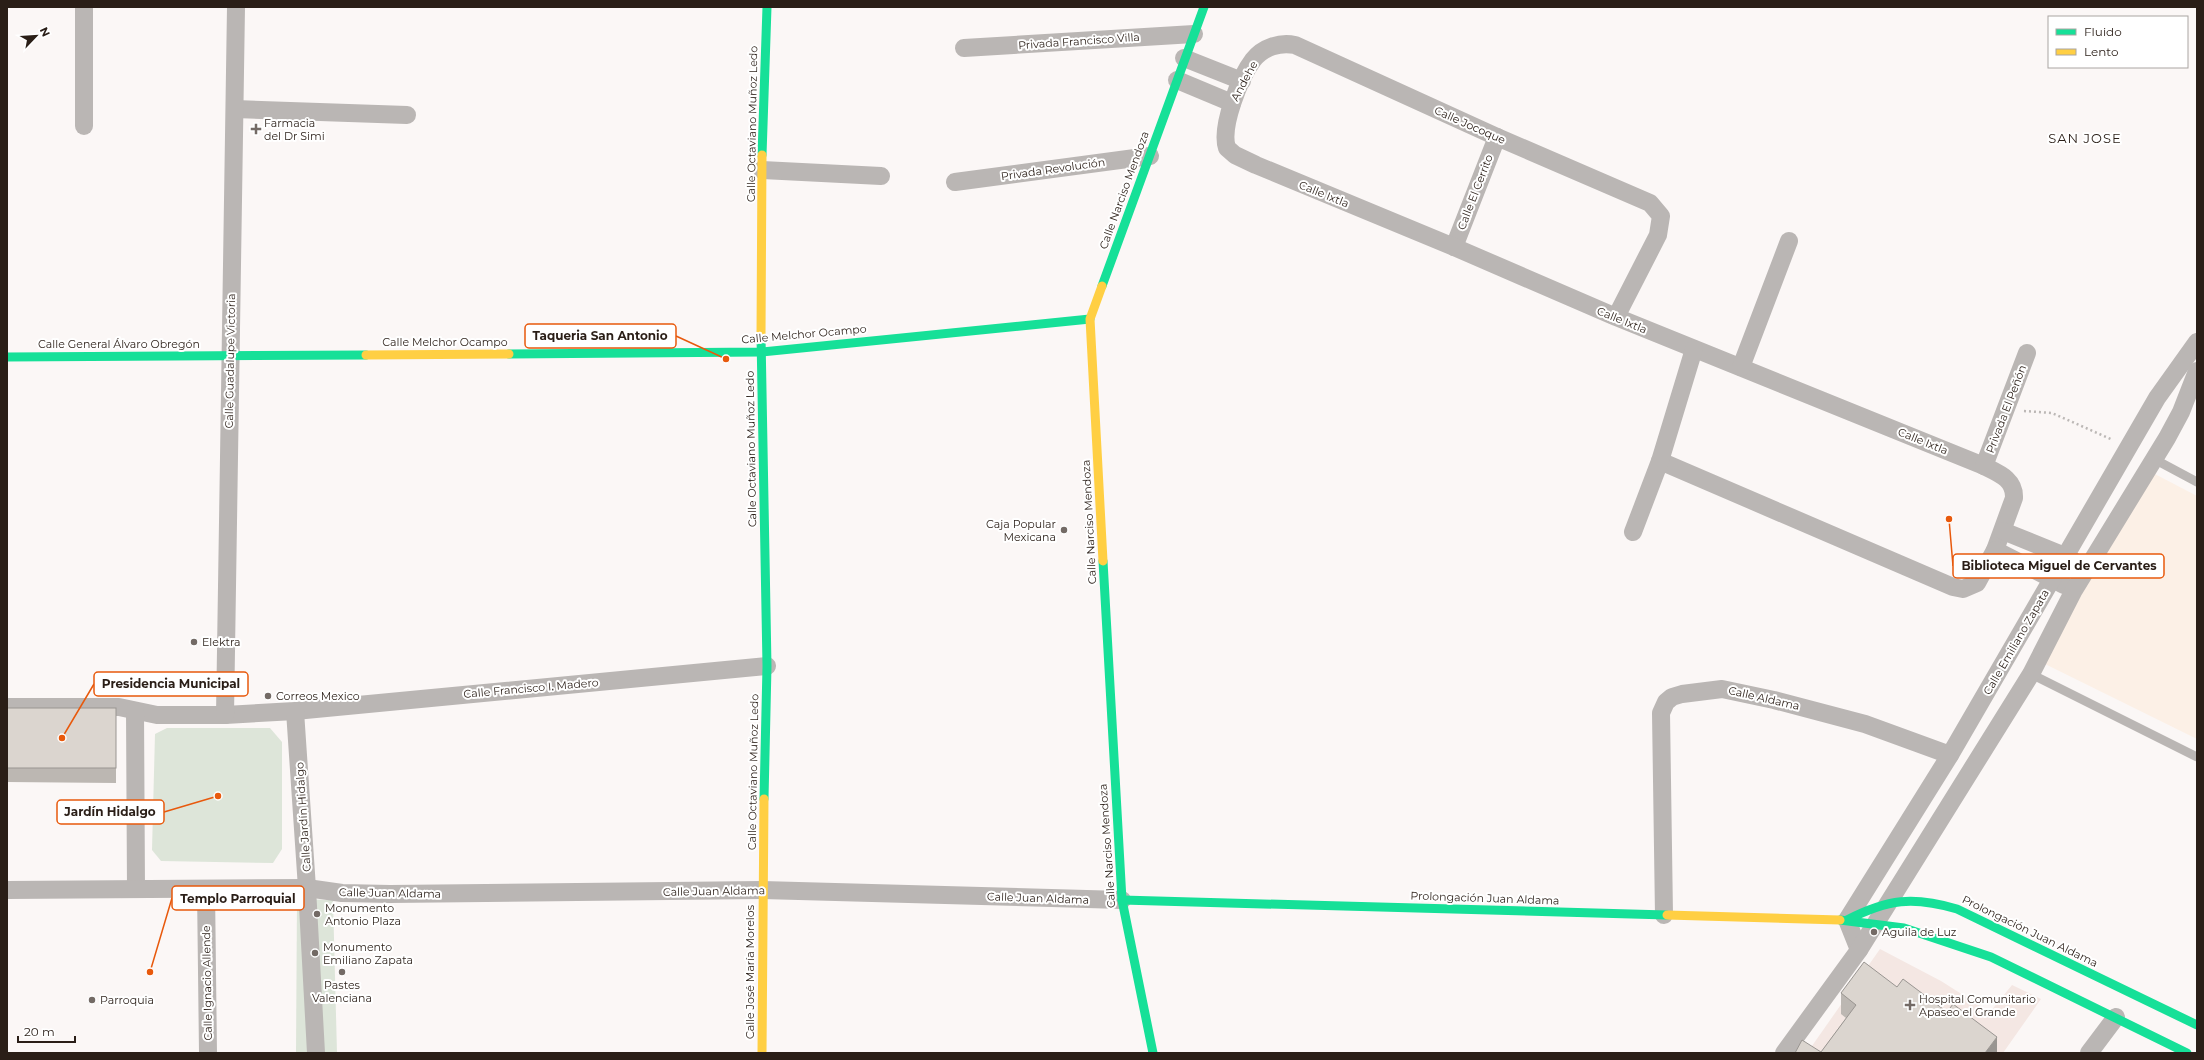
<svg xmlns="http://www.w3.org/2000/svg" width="2204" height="1060" viewBox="0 0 2204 1060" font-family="Montserrat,sans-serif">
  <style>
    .commercial { fill: #fcf0e6 }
    .medical { fill: #f4e7e3 }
    .green { fill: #dde5d9 }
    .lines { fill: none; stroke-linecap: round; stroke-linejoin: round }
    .path { stroke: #bcb8b6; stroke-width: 2.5; stroke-dasharray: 2 3; stroke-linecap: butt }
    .lane { stroke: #bab6b4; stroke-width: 9 }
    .street { stroke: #bab6b4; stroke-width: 18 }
    .fast { stroke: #16e098; stroke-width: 9 }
    .slow { stroke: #ffcf43; stroke-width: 9 }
    .wall { fill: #bcb7b2 }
    .shaded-wall { fill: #999591 }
    .building { fill: #dbd5cf; stroke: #999591 }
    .poi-dot { fill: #736a65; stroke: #fff; stroke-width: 1.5 }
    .labels { text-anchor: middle; stroke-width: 4; stroke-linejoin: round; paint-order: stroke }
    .street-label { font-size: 11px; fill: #2a1e17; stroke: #fff }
    .poi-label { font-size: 11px; fill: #2a1e17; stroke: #fff; text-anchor: start }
    .quarter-label { font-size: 13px; letter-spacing: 1px; fill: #2a1e17; stroke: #fff }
    .leader { fill: none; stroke: #e8590c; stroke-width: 1.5 }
    .callout-dot { fill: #e8590c; stroke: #fff; stroke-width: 1.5 }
    .callout { fill: #fff; stroke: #e8590c; stroke-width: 1.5 }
    .callout-label { font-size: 12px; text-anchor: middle; font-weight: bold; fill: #2a1e17 }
  </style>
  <rect width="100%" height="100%" fill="#fbf7f6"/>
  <path class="commercial" d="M2151 472 2197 496V739L2041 662Z"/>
  <path class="medical" d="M1880 949 1941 981 1990 1012 2012 985 2041 999 2003 1053H1807Z"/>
  <g class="green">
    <path d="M167 728H270L282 742V849L273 863 161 861 152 850 155 734Z"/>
    <path d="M297 899 333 900 337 1053H296Z"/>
  </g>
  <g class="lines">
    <path class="path" d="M2024 411 2052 413 2113 440"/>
    <g class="lane">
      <path d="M2154 459 2197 482"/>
      <path d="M2031 674 2197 757"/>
    </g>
    <g class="street">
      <path d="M84 7V126"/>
      <path d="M964 48 1194 34"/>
      <path d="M1184 58 1242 81"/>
      <path d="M1177 80 1232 103"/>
      <path d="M235 109 407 115"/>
      <path d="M762 170 881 176"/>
      <path d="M955 182 1150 156"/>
      <path d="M1454 247 1497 137"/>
      <path d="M1616 317 1658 235 1661 216 1650 203 1497 137 1295 45C1280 42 1263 47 1253 60 1240 77 1220 127 1227 148L1235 155 1256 165 1454 247 1616 317 1984 466C1998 473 2015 479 2014 498L1995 550 1977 583 1963 589 1953 587 1660 461"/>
      <path d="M1741 367 1789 241"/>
      <path d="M1984 466 2027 353"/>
      <path d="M2003 531 2065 556 2075 562"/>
      <path d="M1633 532 1660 461 1694 349"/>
      <path d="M1995 550 2064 585"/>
      <path d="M7 707H119L157 715H225L295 711 767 666"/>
      <path d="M135 711 136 888"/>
      <path d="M295 711 307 888 316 1053"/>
      <path d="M225 715 236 7"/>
      <path d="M206 889 208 1053"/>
      <path d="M7 890 307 888 342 893 390 894 762 890 1122 900"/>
      <path d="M1664 915 1661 713 1666 702 1672 697 1682 694 1722 689 1774 700 1865 724 1950 755"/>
      <path d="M1859 950 1847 920 1950 755 2157 398 2197 342"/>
      <path d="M1784 1053 1859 950 2031 674 2074 590 2167 438 2181 412 2197 371"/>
      <path d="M2089 1053 2116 1017"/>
    </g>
    <g class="fast">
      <path d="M762 155 767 7"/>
      <path d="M1102 286 1204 7"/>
      <path d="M761 336 767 666 764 799"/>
      <path d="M509 354 761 352 1090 319"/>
      <path d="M7 357 366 355"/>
      <path d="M1103 561 1122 900 1153 1053"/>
      <path d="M1122 900 1667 915"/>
      <path d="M1840 920 1904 928 1991 957 2187 1053"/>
      <path d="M1847 920C1888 899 1913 896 1957 909L2197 1025"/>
    </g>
    <g class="slow">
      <path d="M1102 286 1090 319 1103 561"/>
      <path d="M761 336 762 155"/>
      <path d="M366 355 509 354"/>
      <path d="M1667 915 1840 920"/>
      <path d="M762 1053 764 799"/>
    </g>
  </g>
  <g class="wall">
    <path d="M7 708H116V783L7 782Z"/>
    <path d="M1897 987 1997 1053 1821 1052 1846 1018 1841 1014V993Z"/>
  </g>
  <path class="shaded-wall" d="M1997 1037V1053H1985Z"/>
  <g class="building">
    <rect x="7" y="708" width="109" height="60"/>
    <path d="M1864 962 1897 987 1903 979 1947 1012 1953 1004 1997 1037 1985 1053H1795L1802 1040 1821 1052 1856 1005 1841 993Z"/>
  </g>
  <g class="poi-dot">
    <path d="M254 123h4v4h4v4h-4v4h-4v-4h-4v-4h4z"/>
    <circle cx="1064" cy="530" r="4"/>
    <circle cx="194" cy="642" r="4"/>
    <circle cx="268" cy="696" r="4"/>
    <circle cx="317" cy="914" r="4"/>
    <circle cx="1874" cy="932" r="4"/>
    <circle cx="315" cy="953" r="4"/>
    <circle cx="342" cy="972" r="4"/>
    <circle cx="92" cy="1000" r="4"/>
    <path d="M1908 999h4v4h4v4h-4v4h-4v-4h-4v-4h4z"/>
  </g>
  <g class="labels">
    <g class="street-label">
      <text transform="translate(1079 41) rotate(-4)" y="4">Privada Francisco Villa</text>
      <text transform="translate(1244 81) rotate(-62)" y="4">Andehe</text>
      <text transform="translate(752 124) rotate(-89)" y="4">Calle Octaviano Muñoz Ledo</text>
      <text transform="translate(1470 125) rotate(24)" y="4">Calle Jocoque</text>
      <text transform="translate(1053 169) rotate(-8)" y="4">Privada Revolución</text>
      <text transform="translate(1124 190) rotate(-70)" y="4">Calle Narciso Mendoza</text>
      <text transform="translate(1475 192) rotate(-69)" y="4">Calle El Cerrito</text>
      <text transform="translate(1324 194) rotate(22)" y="4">Calle Ixtla</text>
      <text transform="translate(1622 320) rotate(22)" y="4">Calle Ixtla</text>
      <text transform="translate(804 334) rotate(-5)" y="4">Calle Melchor Ocampo</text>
      <text x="445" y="346">Calle Melchor Ocampo</text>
      <text x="119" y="348">Calle General Álvaro Obregón</text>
      <text transform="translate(230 361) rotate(-89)" y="4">Calle Guadalupe Victoria</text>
      <text transform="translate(2006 409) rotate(-69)" y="4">Privada El Peñón</text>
      <text transform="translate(1923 441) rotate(22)" y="4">Calle Ixtla</text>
      <text transform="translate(751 449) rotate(-91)" y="4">Calle Octaviano Muñoz Ledo</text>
      <text transform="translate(1089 522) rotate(-93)" y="4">Calle Narciso Mendoza</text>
      <text transform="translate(2016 642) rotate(-60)" y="4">Calle Emiliano Zapata</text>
      <text transform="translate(531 688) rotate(-5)" y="4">Calle Francisco I. Madero</text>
      <text transform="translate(1764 698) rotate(13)" y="4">Calle Aldama</text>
      <text transform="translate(753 772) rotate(-89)" y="4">Calle Octaviano Muñoz Ledo</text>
      <text transform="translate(303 817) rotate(-94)" y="4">Calle Jardín Hidalgo</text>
      <text transform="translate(1107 846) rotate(-94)" y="4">Calle Narciso Mendoza</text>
      <text transform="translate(714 891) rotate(-1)" y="4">Calle Juan Aldama</text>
      <text transform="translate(390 893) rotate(1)" y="4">Calle Juan Aldama</text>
      <text transform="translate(1038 898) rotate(2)" y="4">Calle Juan Aldama</text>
      <text transform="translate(1485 898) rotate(2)" y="4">Prolongación Juan Aldama</text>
      <text transform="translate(2030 931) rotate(26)" y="4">Prolongación Juan Aldama</text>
      <text transform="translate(750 972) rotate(-90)" y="4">Calle José María Morelos</text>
      <text transform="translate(207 983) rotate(-91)" y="4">Calle Ignacio Allende</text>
    </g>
    <g class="poi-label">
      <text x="264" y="127">Farmacia<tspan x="264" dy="13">del Dr Simi</tspan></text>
      <text x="1056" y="528" text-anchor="end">Caja Popular<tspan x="1056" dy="13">Mexicana</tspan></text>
      <text x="202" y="646">Elektra</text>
      <text x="276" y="700">Correos Mexico</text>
      <text x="325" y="912">Monumento<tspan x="325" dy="13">Antonio Plaza</tspan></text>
      <text x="1882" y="936">Aguila de Luz</text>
      <text x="323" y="951">Monumento<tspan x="323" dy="13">Emiliano Zapata</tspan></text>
      <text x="342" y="989" text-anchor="middle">Pastes<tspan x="342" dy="13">Valenciana</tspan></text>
      <text x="1919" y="1003">Hospital Comunitario<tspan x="1919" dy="13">Apaseo el Grande</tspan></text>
      <text x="100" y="1004">Parroquia</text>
    </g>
    <g class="quarter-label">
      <text x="2085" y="143">SAN JOSE</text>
    </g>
  </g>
  <path class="leader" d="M726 359L676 336M1949 519L1953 566M62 738L94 684M218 796L164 812M150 972L172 898"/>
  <g class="callout-dot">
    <circle cx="726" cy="359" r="4"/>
    <circle cx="1949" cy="519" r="4"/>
    <circle cx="62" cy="738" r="4"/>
    <circle cx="218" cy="796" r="4"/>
    <circle cx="150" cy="972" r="4"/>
  </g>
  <g class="callout">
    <rect x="525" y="324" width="151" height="24" rx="4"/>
    <rect x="1953" y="554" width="211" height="24" rx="4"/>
    <rect x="94" y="672" width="154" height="24" rx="4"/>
    <rect x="57" y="800" width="107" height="24" rx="4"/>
    <rect x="172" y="886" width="132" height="24" rx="4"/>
  </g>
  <g class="callout-label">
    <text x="600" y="340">Taqueria San Antonio</text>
    <text x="2059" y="570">Biblioteca Miguel de Cervantes</text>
    <text x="171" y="688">Presidencia Municipal</text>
    <text x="110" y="816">Jardín Hidalgo</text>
    <text x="238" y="903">Templo Parroquial</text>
  </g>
  <rect width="2204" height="1060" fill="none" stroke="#2a1e17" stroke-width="16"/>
  <rect x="2048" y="16" width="140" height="52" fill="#ffffff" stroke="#aaa5a2"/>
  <rect x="2056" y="29" width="20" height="6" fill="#16e098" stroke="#aaa5a2"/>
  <text x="2084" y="36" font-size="12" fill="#2a1e17">Fluido</text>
  <rect x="2056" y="49" width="20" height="6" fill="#ffcf43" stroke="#aaa5a2"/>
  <text x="2084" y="56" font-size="12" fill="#2a1e17">Lento</text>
  <g transform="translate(36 36) rotate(65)" stroke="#ffffff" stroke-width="3" paint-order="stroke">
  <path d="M0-3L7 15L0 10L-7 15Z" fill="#2a1e17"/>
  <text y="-6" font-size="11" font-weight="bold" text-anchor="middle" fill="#2a1e17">N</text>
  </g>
  <path d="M18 1036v6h57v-6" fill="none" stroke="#2a1e17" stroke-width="2"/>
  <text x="24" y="1036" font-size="12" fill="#2a1e17" stroke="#ffffff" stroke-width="3" paint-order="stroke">20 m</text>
</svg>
